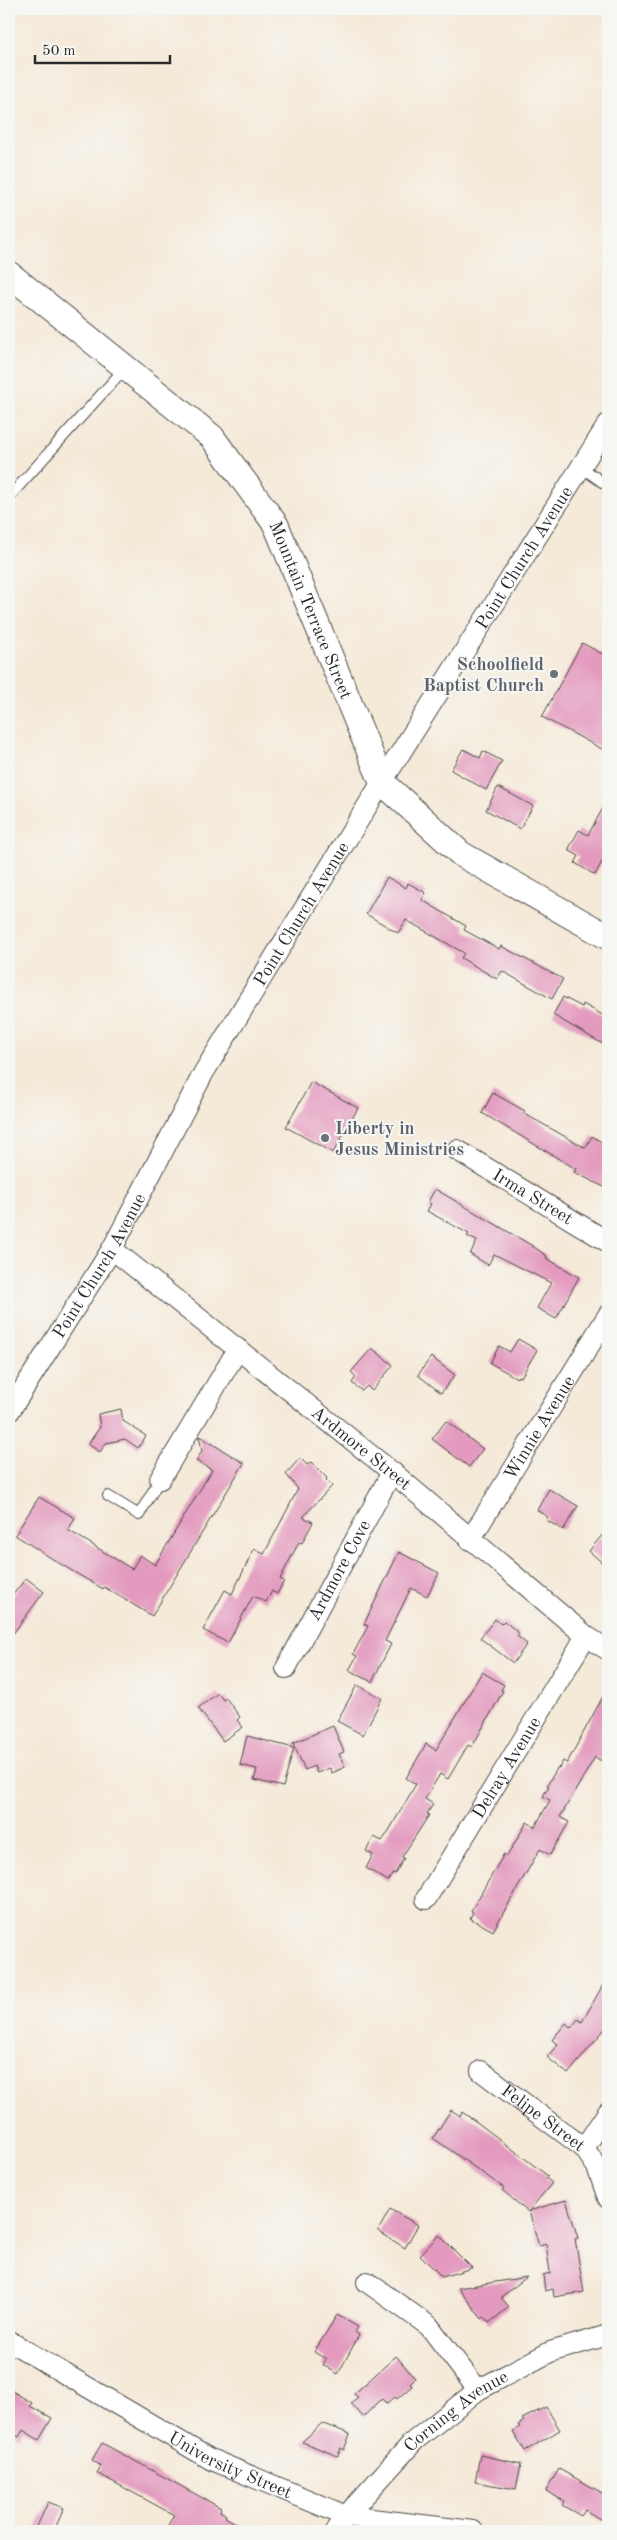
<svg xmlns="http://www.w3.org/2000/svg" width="617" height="2540" viewBox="0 0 617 2540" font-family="'Old Standard TT',serif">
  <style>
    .building { fill: #e39abe }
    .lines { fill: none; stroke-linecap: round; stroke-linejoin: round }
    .service-casing { stroke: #494845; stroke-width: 12 }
    .minor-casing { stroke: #494845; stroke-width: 22 }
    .tertiary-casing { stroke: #494845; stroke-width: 27 }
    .service { stroke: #fff; stroke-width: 10 }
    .minor { stroke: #fff; stroke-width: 20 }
    .tertiary { stroke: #fff; stroke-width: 25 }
    .worship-dot { fill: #6b7280; stroke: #f6f6f2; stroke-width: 2 }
    .labels { text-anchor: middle; stroke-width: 4; stroke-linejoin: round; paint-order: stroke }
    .street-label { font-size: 18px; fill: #2b2b2b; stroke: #f6f6f2 }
    .worship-label { font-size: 18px; font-weight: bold; fill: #5b616d; stroke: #f6f6f2; text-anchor: end }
  </style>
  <rect width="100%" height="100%" fill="#f6f6f2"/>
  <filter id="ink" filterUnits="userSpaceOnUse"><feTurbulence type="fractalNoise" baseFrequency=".02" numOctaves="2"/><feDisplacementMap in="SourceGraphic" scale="10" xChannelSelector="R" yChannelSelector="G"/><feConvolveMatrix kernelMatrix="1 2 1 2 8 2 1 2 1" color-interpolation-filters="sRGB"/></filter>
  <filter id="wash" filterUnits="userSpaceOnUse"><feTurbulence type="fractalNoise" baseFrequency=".0096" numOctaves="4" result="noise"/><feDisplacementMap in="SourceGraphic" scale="20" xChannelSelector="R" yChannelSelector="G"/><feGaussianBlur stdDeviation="1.12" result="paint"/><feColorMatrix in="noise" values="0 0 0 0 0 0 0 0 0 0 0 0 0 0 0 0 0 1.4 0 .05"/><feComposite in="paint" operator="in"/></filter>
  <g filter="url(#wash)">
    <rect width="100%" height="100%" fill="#f5e9d8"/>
    <g id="blocks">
      <g class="building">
        <path d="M582 643 608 657V741L604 750 542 717Z"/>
        <path d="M463 749 480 758 483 751 502 761 486 790 451 770Z"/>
        <path d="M498 787 533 806 520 829 486 810Z"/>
        <path d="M608 799V851L595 875 575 863 579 856 568 850 579 830 588 835Z"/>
        <path d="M387 877 406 888 408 883 426 893 422 900 466 926 464 930 499 949 501 946 563 979 552 999 502 971 497 979 461 958 464 953 406 920 398 933 366 914Z"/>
        <path d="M563 997 582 1007 583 1004 608 1018V1047L553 1015Z"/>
        <path d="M311 1082 358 1108 333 1153 286 1127Z"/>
        <path d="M493 1093 525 1111 523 1113 582 1146 586 1147 592 1136 608 1146V1189L574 1172 576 1169 482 1113Z"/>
        <path d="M435 1189 531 1245 547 1256 546 1258 579 1277 556 1319 537 1308 551 1283 494 1254 488 1265 470 1254 477 1241 467 1236 469 1234 427 1211 431 1204 428 1202Z"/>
        <path d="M518 1339 537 1350 521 1377 518 1376 517 1378 490 1363 499 1346 510 1352Z"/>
        <path d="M372 1348 393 1365 372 1391 367 1386 362 1391 352 1383 356 1377 351 1372Z"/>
        <path d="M431 1357 455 1375 441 1393 418 1375Z"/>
        <path d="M121 1409 123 1421 146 1436 138 1448 125 1439 106 1443 100 1452 88 1444 100 1427 98 1414Z"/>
        <path d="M446 1421 483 1449 469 1467 432 1439Z"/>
        <path d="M199 1436 244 1463 152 1616 104 1587 103 1589 62 1565 15 1535 39 1497 75 1518 68 1530 132 1569 140 1555 155 1565 212 1470 196 1461 202 1451Z"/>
        <path d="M300 1458 307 1465 311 1462 327 1478 326 1480 332 1486 303 1517 313 1522 302 1543 299 1542 280 1579 284 1581 277 1594 272 1591 266 1602 253 1596 228 1643 203 1630 225 1590 232 1594 254 1549 264 1554 298 1489 286 1474Z"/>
        <path d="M549 1489 578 1506 563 1530 546 1520 548 1517 537 1510Z"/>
        <path d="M608 1528V1568L589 1551Z"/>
        <path d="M399 1552 439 1573 427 1596 411 1588 385 1641 391 1644 372 1682 349 1670 357 1656 353 1654 368 1626 364 1624Z"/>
        <path d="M26 1578 44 1592 9 1639V1600Z"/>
        <path d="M495 1619 501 1624 504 1621 519 1633 517 1636 527 1644 513 1663 480 1638Z"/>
        <path d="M482 1672 504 1685 501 1690 503 1691 472 1747 468 1745 448 1779 440 1774 425 1799 433 1804 427 1814 429 1815 402 1857 404 1858 395 1874 393 1873 388 1881 366 1868 373 1855 366 1851 374 1837 382 1841 387 1834 416 1784 406 1778 426 1744 436 1750Z"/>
        <path d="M357 1685 382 1698 363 1735 337 1721Z"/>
        <path d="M608 1687V1765L595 1757 560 1817 569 1822 550 1855 540 1849 493 1931 470 1918 473 1912 471 1911 504 1854 507 1856 527 1822 535 1827 550 1800 543 1796 549 1786 547 1785 558 1767 559 1768 563 1761 567 1763Z"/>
        <path d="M218 1693 223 1700 226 1698 240 1717 237 1720 243 1727 223 1741 198 1708Z"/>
        <path d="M333 1726 344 1752 339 1754 345 1767 332 1773 330 1768 317 1773 314 1766 305 1770 293 1743Z"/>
        <path d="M247 1736 294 1748 283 1787 254 1780 257 1769 240 1765Z"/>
        <path d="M608 1976V2025L568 2074 547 2057 558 2044 552 2040 566 2023 571 2028 578 2019 582 2022Z"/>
        <path d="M451 2110 460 2116 462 2112 478 2123 548 2176 546 2178 552 2183 528 2212 502 2190 504 2188 433 2138Z"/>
        <path d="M566 2200 578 2238 575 2239 584 2292 554 2297 553 2289 545 2291 543 2275 550 2273 546 2244 539 2246 529 2211Z"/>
        <path d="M390 2209 418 2225 405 2248 378 2231Z"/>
        <path d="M439 2235 472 2268 442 2277 420 2255Z"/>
        <path d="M527 2277 501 2297 509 2307 489 2323 484 2317 482 2319 458 2288Z"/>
        <path d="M337 2315 358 2327 355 2332 359 2335 338 2374 323 2365 326 2359 314 2352Z"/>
        <path d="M396 2356 415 2378 410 2383 412 2386 397 2399 395 2397 387 2404 382 2399 363 2417 351 2403 358 2397 354 2394Z"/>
        <path d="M9 2389 32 2403 30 2406 52 2418 39 2440 23 2430 19 2437 9 2431Z"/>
        <path d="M546 2407 560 2430 525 2451 513 2431 520 2427 518 2425 524 2421 522 2419Z"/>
        <path d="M322 2423 350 2434 344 2450 341 2448 338 2456 302 2442Z"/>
        <path d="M102 2443 221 2508 220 2511 226 2515 225 2517 249 2531H178L168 2525 174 2515 97 2473 101 2466 92 2460Z"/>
        <path d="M480 2455 521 2464 516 2489 475 2482Z"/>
        <path d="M559 2469 608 2496V2524L585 2510 581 2516 562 2505 564 2501 546 2491Z"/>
        <path d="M48 2502 64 2508 54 2531H35Z"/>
      </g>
    </g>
  </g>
  <g filter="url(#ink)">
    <use href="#blocks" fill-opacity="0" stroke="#494845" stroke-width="1"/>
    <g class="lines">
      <g class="service-casing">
        <g id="service">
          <path d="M581 467 608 486"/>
          <path d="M9 497 125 368"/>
          <path d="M108 1496 139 1515 160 1479"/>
        </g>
      </g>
      <g class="minor-casing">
        <g id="minor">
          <path id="s1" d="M457 1150 608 1242"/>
          <path id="s2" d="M112 1249 392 1472 586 1636 608 1650"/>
          <path id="s3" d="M9 1412 112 1249 204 1072 382 782 608 424"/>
          <path d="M160 1479 238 1349"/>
          <path id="s4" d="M470 1540 608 1315"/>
          <path id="s5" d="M286 1668 392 1472"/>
          <path id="s6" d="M426 1899 586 1636"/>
          <path id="s7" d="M481 2071 584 2148 597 2167 608 2198"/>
          <path d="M584 2148 608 2112"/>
          <path d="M367 2282 429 2326 478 2390"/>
          <path id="s8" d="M9 2341 210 2459 346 2516 473 2531"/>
          <path id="s9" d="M336 2531 346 2516 414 2441 478 2390 550 2352 608 2335"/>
        </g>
      </g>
      <g class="tertiary-casing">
        <g id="tertiary">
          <path id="s10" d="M9 274 212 437 276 525 382 782 461 854 608 937"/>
        </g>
      </g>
      <use href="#service" class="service"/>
      <use href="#minor" class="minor"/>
      <use href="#tertiary" class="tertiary"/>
    </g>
  </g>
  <g class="worship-dot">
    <circle cx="554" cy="674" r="5"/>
    <circle cx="325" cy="1138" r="5"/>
  </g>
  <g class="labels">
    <g class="street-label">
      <text dy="6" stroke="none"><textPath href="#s3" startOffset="998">Point Church Avenue</textPath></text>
      <text dy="6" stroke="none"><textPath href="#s10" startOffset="461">Mountain Terrace Street</textPath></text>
      <text dy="6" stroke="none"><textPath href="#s3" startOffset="578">Point Church Avenue</textPath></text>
      <text dy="6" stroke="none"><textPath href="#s1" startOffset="89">Irma Street</textPath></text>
      <text dy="6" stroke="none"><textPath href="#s3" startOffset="172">Point Church Avenue</textPath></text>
      <text dy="6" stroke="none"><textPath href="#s4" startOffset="132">Winnie Avenue</textPath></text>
      <text dy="6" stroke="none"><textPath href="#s2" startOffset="319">Ardmore Street</textPath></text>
      <text dy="6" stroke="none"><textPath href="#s5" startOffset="111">Ardmore Cove</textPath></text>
      <text dy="6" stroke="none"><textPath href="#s6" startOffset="154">Delray Avenue</textPath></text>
      <text dy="6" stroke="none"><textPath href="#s7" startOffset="78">Felipe Street</textPath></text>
      <text dy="6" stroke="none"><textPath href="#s9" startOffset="171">Corning Avenue</textPath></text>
      <text dy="6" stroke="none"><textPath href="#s8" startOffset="254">University Street</textPath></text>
    </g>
    <g class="worship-label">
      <text x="544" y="670">Schoolfield<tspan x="544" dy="21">Baptist Church</tspan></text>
      <text x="335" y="1134" text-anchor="start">Liberty in<tspan x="335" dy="21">Jesus Ministries</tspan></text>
    </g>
  </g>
  <rect width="617" height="2540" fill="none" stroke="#f6f6f2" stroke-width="30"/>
  <path d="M35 55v8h135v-8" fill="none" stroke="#2b2b2b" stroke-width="2.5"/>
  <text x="42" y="55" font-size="15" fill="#2b2b2b" stroke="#f6f6f2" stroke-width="4" paint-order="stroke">50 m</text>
</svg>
